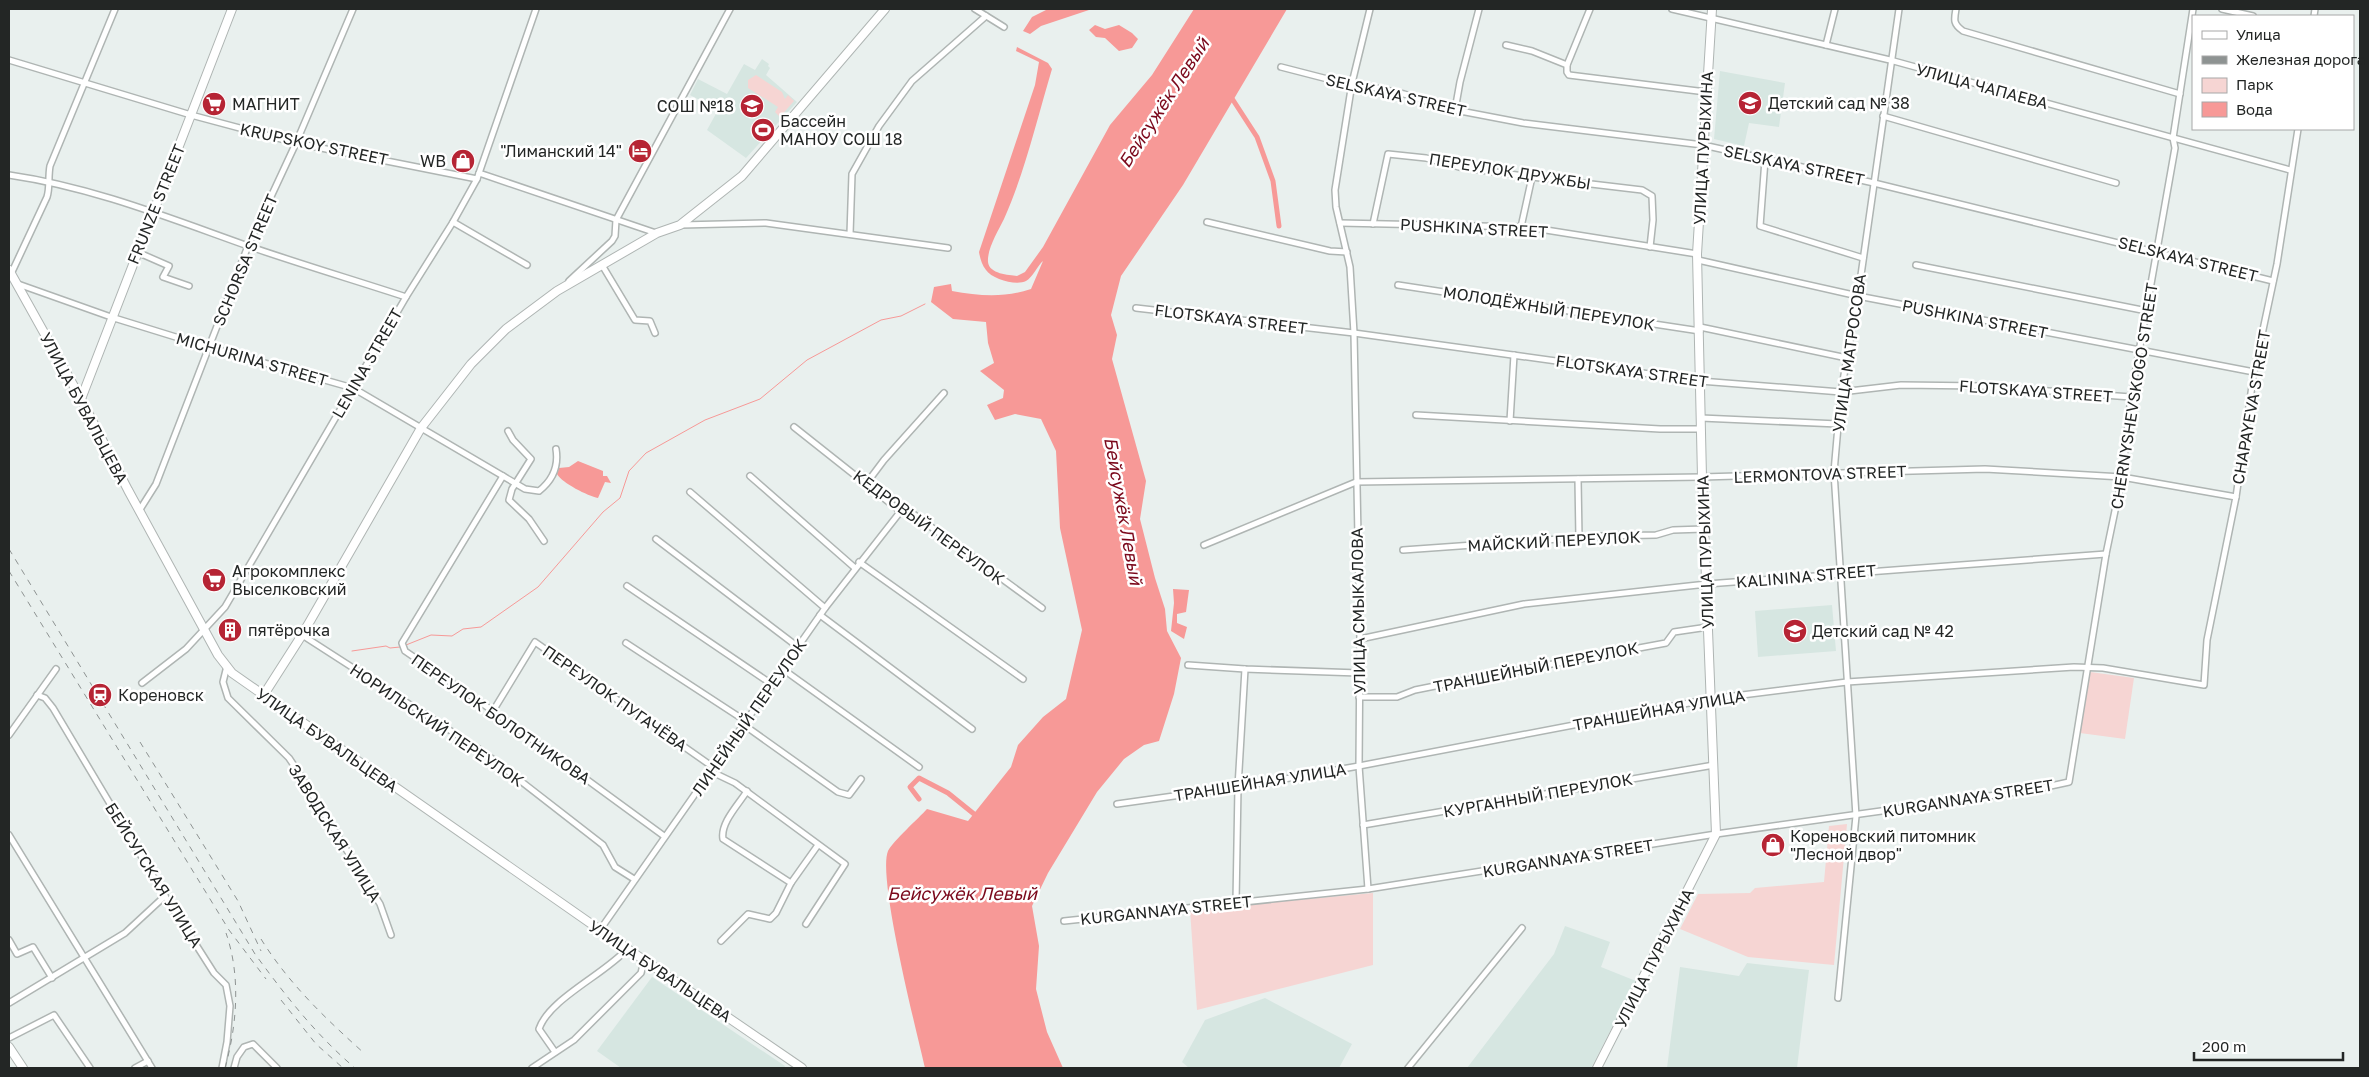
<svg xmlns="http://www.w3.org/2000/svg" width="2369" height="1077" viewBox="0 0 2369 1077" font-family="'Golos Text',sans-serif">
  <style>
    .built { fill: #d6e6e1 }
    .green { fill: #f6d5d3 }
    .water { fill: #f79997 }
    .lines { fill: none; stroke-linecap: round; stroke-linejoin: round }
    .stream { stroke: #f79997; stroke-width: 1 }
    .canal { stroke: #f79997; stroke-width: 5 }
    .street-casing { stroke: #afb5b3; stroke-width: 8 }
    .secondary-casing { stroke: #afb5b3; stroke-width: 10 }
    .street { stroke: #fff; stroke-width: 5 }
    .secondary { stroke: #fff; stroke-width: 8 }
    .rail { stroke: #8e9392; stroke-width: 1; stroke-dasharray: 6 6; stroke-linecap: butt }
    .labels { text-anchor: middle; stroke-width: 5; stroke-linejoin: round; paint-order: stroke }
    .street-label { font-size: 16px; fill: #232625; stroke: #fff }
    .poi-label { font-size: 16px; fill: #232625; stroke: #fff; text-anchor: start }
    .water-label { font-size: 18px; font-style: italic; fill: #7b081b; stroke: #fff }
  </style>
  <rect width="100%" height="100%" fill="#e9f0ee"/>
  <g class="built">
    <path d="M762 59 769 64 768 66 770 68 766 75 797 102 746 158 707 130 718 110 690 95 698 79 727 94 744 64 755 70Z"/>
    <path d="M1720 71 1785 83 1779 127 1749 123 1744 146 1714 139Z"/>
    <path d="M1832 605 1836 651 1758 657 1755 611Z"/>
    <path d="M1565 926 1610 942 1601 967 1636 981 1591 1068H1467L1554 954Z"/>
    <path d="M1747 963 1809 970 1797 1068H1667L1680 967 1739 976Z"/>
    <path d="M652 977 785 1066 784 1068H621L597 1051Z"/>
    <path d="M1265 998 1352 1044 1339 1068H1189L1182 1062 1205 1020Z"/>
  </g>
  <g class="green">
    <path d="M756 75 782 92 785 99 788 95 794 101 780 117 775 112 778 107 748 88V80Z"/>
    <path d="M2090 672 2134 678 2125 739 2080 733Z"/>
    <path d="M1847 824 1834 965 1748 957 1680 929 1698 894 1750 893 1755 888 1824 882 1829 826Z"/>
    <path d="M1373 893V965L1197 1010 1190 910Z"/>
  </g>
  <g class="water">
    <path d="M1048 9H1092L1041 26 1030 34 1023 31 1032 17Z"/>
    <path d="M1194 9H1287L1183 185 1121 276 1111 315 1117 335 1112 359 1146 481 1140 519 1155 578 1165 609 1167 631 1181 658 1174 694 1159 741 1144 745 1124 759 1097 792 1048 873 1032 906 1039 946 1036 989 1047 1032 1063 1068H925C917 1033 877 877 888 851 893 841 919 818 927 809L968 821 1011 767 1018 745 1043 717 1066 699 1082 630 1060 528 1056 451 1041 419 1015 414 995 420 987 405 1003 398 1004 390 980 371 994 363 988 343 986 322 953 319 931 302 934 287 951 284 952 291C979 296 1005 298 1031 289L1043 261C1038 265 1033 277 1026 281 1016 286 992 279 986 270 982 265 980 258 979 252L1035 85 1039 62 1016 51 1017 47 1048 63 1052 69C1037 119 1025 172 1004 219 998 231 987 249 988 262 989 274 1009 275 1017 276L1025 272 1043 247 1110 125 1152 75Z"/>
    <path d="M1095 25 1105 29 1119 25 1132 33 1138 39 1132 48 1119 51 1105 38 1096 37 1089 30Z"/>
    <path d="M578 461 603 471V476H607L611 483 605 482 598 498C588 496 562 483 557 474L559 468 569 467Z"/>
    <path d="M1173 589 1189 590 1186 612 1177 614V623L1187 627 1184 639 1171 631 1174 603Z"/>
  </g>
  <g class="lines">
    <g class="stream">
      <path d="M406 645 431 635 452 636 463 629 481 627 538 587 603 512 620 498 629 471 646 453 705 420 760 399 807 360 881 320 901 316 925 304"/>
      <path d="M352 651 386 646 390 648 400 647"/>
    </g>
    <g class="canal">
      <path d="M1233 100 1257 137 1273 181 1279 226"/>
      <path d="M919 799 910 787 919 778 948 793 974 814"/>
    </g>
    <g class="street-casing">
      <g id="street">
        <path d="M975 9 1004 27"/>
        <path d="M1672 9 1890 60 2290 170"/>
        <path d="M1956 9C1954 20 1953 24 1963 31L2180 94"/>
        <path d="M2222 9 2253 16"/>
        <path d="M2314 16 2315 9"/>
        <path d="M1506 45 1532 51 1567 65V72L1569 75 1706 92"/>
        <path d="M1826 45 1835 9"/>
        <path d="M9 60 191 115 296 143 477 179"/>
        <path d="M1567 65 1590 9"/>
        <path d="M1281 67 1347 84 1352 83 1404 94 1455 110 1523 123 1703 145 1874 183 2273 281"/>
        <path d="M1455 110 1460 82 1479 9"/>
        <path d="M1883 116 2116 183"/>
        <path d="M1765 160 1760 226 1863 258"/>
        <path d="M479 173 656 233"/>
        <path d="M9 175C92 187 169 218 248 246 300 264 354 280 406 297"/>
        <path d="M453 222 527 265"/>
        <path d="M1207 222 1330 251 1347 252"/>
        <path d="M1340 223 1527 227 1697 254"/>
        <path d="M1373 224 1388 154 1426 158 1459 167 1532 177 1642 190 1652 196 1653 220 1650 247"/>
        <path d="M681 225 766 223 948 248"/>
        <path d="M1521 227 1532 177"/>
        <path d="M850 234 852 174 879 126 912 81 986 16"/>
        <path d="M137 252 169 266 163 277 189 286"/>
        <path d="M1698 260 1858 296 2254 372"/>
        <path d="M602 265 635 320 650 321 655 333"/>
        <path d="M1916 265 2147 311"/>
        <path d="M11 274 47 197C50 188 48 177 50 166L115 9"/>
        <path d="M569 281 612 241 615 236 616 220 730 9"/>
        <path d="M18 284 111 317 208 347 353 388 525 489 539 491C553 480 559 467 556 449"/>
        <path d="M1398 285 1700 331"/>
        <path d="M1136 308 1354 333 1700 381 1841 392 1901 385 1981 386 2131 397"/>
        <path d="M1700 327 1847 358"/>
        <path d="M1416 415 1660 429H1701"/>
        <path d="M1701 418 1838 424"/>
        <path d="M1510 421 1514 355"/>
        <path d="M794 427 900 511 912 513 1042 608"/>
        <path d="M508 431 513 440 531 459 512 489 509 500 529 519 544 541"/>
        <path d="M503 476 402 643 405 651 493 711 664 836"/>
        <path d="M750 476 855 568"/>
        <path d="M1578 479 1579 538"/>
        <path d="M866 484 884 460 944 393"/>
        <path d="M690 492 825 608"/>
        <path d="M139 511 156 484 248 246 296 143 353 9"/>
        <path d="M656 539 798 647"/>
        <path d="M1204 545 1356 482 1702 477 1985 469 2122 477 2236 497"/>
        <path d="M1403 550 1602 536 1656 535 1673 530 1704 529"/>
        <path d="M859 562 1023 679"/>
        <path d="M627 586 773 685"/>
        <path d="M820 615 972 729"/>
        <path d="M302 635 482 751 603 845 615 867 634 879"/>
        <path d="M1360 639 1524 604 1707 584 2106 554"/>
        <path d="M626 643 747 722"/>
        <path d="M1188 665 1245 669 1359 673"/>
        <path d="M227 666 223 682 228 698 289 758 297 770 380 904 391 935"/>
        <path d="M784 670 919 767"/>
        <path d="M142 683 186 649 225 607 406 297 453 222 477 179 536 9"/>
        <path d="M37 695 45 698 53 708 165 896 214 973 226 985 230 1006 227 1042 222 1068"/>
        <path d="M1359 697H1397L1415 690 1455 682 1666 643 1674 632 1708 627"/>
        <path d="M493 711 535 642 713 767"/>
        <path d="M744 725 838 792 849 795 861 779"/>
        <path d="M9 735 56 669"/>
        <path d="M710 771 735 783 845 864 806 924"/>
        <path d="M747 791C739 804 720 823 723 839L791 883"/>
        <path d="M1117 804 1238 787 1359 766 1710 699 1847 682 2074 667 2103 668 2204 685 2207 640 2236 497 2254 372 2277 264 2298 129"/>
        <path d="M1363 825 1714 765"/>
        <path d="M9 835 152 1068"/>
        <path d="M1368 889 1359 766 1360 639 1354 333 1350 267 1336 207 1335 190 1352 83 1370 9"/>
        <path d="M1236 902 1238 787 1245 669"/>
        <path d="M1064 921 1368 889 1716 834 2032 790 2069 782 2106 554 2122 477 2131 397 2175 148 2173 138 2193 9"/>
        <path d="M600 930 825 608 904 507"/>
        <path d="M9 940 17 954 33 947 52 978"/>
        <path d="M721 941 748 914 770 919 776 913 791 883 818 845"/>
        <path d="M1838 998 1856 816 1834 472 1841 392 1858 296 1899 9"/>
        <path d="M9 1003 125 933 165 896"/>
        <path d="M9 1038 54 1015 90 1068"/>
        <path d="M555 1052 539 1029C549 999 605 974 627 949"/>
        <path d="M135 1068 148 1061"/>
        <path d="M234 1068 237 1057 244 1047 253 1044 277 1068"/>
        <path d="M532 1068 574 1040 641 973 644 961"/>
        <path d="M1408 1068 1522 928"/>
      </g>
    </g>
    <g class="secondary-casing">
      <g id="secondary">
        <path d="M9 270 81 399 128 490 218 655 232 673 600 930 802 1068"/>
        <path d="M81 399 232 9"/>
        <path d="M263 696 302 635 421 428 471 364 506 329 557 291 657 233 680 225 742 176 885 9"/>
        <path d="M9 1047 23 1068"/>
        <path d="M1597 1068 1716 834 1702 477 1697 254 1712 9"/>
      </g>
    </g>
    <use href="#street" class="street"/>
    <use href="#secondary" class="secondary"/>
    <g class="rail">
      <path d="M9 549 255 954C285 995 316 1035 355 1068"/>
      <path d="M9 571 229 930 266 979"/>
      <path d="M140 742 238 901 261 951"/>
      <path d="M261 939C289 984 326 1019 365 1054"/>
      <path d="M281 1000 316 1044 343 1068"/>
      <path d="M225 1068C237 1025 241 976 226 933"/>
    </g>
  </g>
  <defs>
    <g id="school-disc" transform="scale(1.25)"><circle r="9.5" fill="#b62434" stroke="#fff"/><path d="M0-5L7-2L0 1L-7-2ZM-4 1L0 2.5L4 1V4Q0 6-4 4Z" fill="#fff"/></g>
    <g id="supermarket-disc" transform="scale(1.25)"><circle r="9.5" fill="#b62434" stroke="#fff"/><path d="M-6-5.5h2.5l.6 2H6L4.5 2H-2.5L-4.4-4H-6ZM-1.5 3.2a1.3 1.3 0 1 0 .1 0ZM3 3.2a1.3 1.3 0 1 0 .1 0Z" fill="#fff"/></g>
    <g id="stadium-disc" transform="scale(1.25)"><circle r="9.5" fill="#b62434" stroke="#fff"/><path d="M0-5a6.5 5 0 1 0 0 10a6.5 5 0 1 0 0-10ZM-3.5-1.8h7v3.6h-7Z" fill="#fff"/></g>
    <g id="hotel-disc" transform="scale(1.25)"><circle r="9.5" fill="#b62434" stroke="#fff"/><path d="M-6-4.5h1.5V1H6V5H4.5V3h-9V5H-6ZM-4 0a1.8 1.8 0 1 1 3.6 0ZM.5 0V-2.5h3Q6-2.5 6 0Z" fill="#fff"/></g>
    <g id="shop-disc" transform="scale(1.25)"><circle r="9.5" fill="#b62434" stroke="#fff"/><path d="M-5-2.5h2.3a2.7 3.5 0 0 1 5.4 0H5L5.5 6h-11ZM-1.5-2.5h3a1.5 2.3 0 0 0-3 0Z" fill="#fff"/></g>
    <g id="building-disc" transform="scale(1.25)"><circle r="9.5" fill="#b62434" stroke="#fff"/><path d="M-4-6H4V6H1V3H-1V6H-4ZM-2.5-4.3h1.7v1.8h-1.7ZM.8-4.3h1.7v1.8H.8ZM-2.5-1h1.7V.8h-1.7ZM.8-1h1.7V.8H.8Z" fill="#fff"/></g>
    <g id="station-disc" transform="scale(1.25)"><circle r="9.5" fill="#b62434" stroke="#fff"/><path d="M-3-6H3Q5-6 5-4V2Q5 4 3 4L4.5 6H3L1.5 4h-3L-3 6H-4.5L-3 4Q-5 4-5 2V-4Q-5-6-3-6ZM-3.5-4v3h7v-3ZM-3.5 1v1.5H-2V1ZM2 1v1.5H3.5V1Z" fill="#fff"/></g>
  </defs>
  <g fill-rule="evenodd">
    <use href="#school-disc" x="1750" y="103"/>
    <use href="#supermarket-disc" x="214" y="104"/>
    <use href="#school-disc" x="752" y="106"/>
    <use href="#stadium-disc" x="763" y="130"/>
    <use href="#hotel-disc" x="640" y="151"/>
    <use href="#shop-disc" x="463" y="161"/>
    <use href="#supermarket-disc" x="214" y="580"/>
    <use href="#building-disc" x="230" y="630"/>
    <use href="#school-disc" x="1795" y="631"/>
    <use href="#station-disc" x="100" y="695"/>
    <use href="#shop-disc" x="1773" y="845"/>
  </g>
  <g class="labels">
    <g class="street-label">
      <text transform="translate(1982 86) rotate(15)" y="6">УЛИЦА ЧАПАЕВА</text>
      <text transform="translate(1396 95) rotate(13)" y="6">SELSKAYA STREET</text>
      <text transform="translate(314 144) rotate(12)" y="6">KRUPSKOY STREET</text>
      <text transform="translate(1703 148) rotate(-87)" y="6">УЛИЦА ПУРЫХИНА</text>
      <text transform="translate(1794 165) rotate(12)" y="6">SELSKAYA STREET</text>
      <text transform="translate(1510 171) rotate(9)" y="6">ПЕРЕУЛОК ДРУЖБЫ</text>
      <text transform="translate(156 204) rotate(-68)" y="6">FRUNZE STREET</text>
      <text transform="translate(1474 228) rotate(3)" y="6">PUSHKINA STREET</text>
      <text transform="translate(2188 259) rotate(14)" y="6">SELSKAYA STREET</text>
      <text transform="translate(245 260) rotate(-67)" y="6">SCHORSA STREET</text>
      <text transform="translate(1549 308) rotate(9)" y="6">МОЛОДЁЖНЫЙ ПЕРЕУЛОК</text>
      <text transform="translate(1231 319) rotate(7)" y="6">FLOTSKAYA STREET</text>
      <text transform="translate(1975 319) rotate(11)" y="6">PUSHKINA STREET</text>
      <text transform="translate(1849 353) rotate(-82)" y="6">УЛИЦА МАТРОСОВА</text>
      <text transform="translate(252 359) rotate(16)" y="6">MICHURINA STREET</text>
      <text transform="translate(367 363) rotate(-60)" y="6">LENINA STREET</text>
      <text transform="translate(1632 371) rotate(8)" y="6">FLOTSKAYA STREET</text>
      <text transform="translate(2036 391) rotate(4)" y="6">FLOTSKAYA STREET</text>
      <text transform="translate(2134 396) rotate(-81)" y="6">CHERNYSHEVSKOGO STREET</text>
      <text transform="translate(2251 407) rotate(-80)" y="6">CHAPAYEVA STREET</text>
      <text transform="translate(84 408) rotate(62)" y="6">УЛИЦА БУВАЛЬЦЕВА</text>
      <text transform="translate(1820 474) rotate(-2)" y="6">LERMONTOVA STREET</text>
      <text transform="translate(929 527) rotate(36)" y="6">КЕДРОВЫЙ ПЕРЕУЛОК</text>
      <text transform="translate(1554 541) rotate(-3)" y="6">МАЙСКИЙ ПЕРЕУЛОК</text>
      <text transform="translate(1705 552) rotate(-92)" y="6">УЛИЦА ПУРЫХИНА</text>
      <text transform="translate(1806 576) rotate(-5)" y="6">KALININA STREET</text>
      <text transform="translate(1358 611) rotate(-91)" y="6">УЛИЦА СМЫКАЛОВА</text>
      <text transform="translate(1536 667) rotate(-11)" y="6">ТРАНШЕЙНЫЙ ПЕРЕУЛОК</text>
      <text transform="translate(615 698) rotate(35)" y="6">ПЕРЕУЛОК ПУГАЧЁВА</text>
      <text transform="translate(1659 710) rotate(-10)" y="6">ТРАНШЕЙНАЯ УЛИЦА</text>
      <text transform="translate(749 717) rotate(-55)" y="6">ЛИНЕЙНЫЙ ПЕРЕУЛОК</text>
      <text transform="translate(501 719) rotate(35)" y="6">ПЕРЕУЛОК БОЛОТНИКОВА</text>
      <text transform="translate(437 725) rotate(34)" y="6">НОРИЛЬСКИЙ ПЕРЕУЛОК</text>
      <text transform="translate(327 740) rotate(35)" y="6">УЛИЦА БУВАЛЬЦЕВА</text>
      <text transform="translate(1260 782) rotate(-9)" y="6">ТРАНШЕЙНАЯ УЛИЦА</text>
      <text transform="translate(1538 795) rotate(-10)" y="6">КУРГАННЫЙ ПЕРЕУЛОК</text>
      <text transform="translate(1968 798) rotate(-9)" y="6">KURGANNAYA STREET</text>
      <text transform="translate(335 833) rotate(58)" y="6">ЗАВОДСКАЯ УЛИЦА</text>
      <text transform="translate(1568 858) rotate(-9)" y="6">KURGANNAYA STREET</text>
      <text transform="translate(154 875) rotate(58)" y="6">БЕЙСУГСКАЯ УЛИЦА</text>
      <text transform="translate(1166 910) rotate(-6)" y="6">KURGANNAYA STREET</text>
      <text transform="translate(1654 958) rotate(-63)" y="6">УЛИЦА ПУРЫХИНА</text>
      <text transform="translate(660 971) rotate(34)" y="6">УЛИЦА БУВАЛЬЦЕВА</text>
    </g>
    <g class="poi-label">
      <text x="1768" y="109">Детский сад № 38</text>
      <text x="232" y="110">МАГНИТ</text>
      <text x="734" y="112" text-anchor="end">СОШ №18</text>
      <text x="780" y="127">Бассейн<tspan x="780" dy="18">МАНОУ СОШ 18</tspan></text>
      <text x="622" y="157" text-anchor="end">"Лиманский 14"</text>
      <text x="446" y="167" text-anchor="end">WB</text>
      <text x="232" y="577">Агрокомплекс<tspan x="232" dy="18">Выселковский</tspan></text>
      <text x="248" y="636">пятёрочка</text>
      <text x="1812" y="637">Детский сад № 42</text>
      <text x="118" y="701">Кореновск</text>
      <text x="1790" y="842">Кореновский питомник<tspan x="1790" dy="18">"Лесной двор"</tspan></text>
    </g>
    <g class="water-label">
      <text transform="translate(1164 103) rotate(-57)" y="6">Бейсужёк Левый</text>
      <text transform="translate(1123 511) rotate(80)" y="6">Бейсужёк Левый</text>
      <text x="962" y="900">Бейсужёк Левый</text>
    </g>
  </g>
  <rect width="2369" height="1077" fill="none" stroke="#232625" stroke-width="20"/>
  <rect x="2192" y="15" width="162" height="115" fill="#ffffff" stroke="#a7a8a8"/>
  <rect x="2202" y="31" width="25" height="8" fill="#ffffff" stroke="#a7a8a8"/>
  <text x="2236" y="40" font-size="15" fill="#232625">Улица</text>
  <rect x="2202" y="56" width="25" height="8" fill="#8e9392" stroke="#a7a8a8"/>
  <text x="2236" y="65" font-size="15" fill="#232625">Железная дорога</text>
  <rect x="2202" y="78" width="25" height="15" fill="#f6d5d3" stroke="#a7a8a8"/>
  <text x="2236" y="90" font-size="15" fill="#232625">Парк</text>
  <rect x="2202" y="102" width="25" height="15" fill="#f79997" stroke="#a7a8a8"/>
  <text x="2236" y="115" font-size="15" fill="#232625">Вода</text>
  <path d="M2194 1052v8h149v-8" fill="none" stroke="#232625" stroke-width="2.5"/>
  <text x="2202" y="1052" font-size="15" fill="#232625" stroke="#ffffff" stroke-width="4" paint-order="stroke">200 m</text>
</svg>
